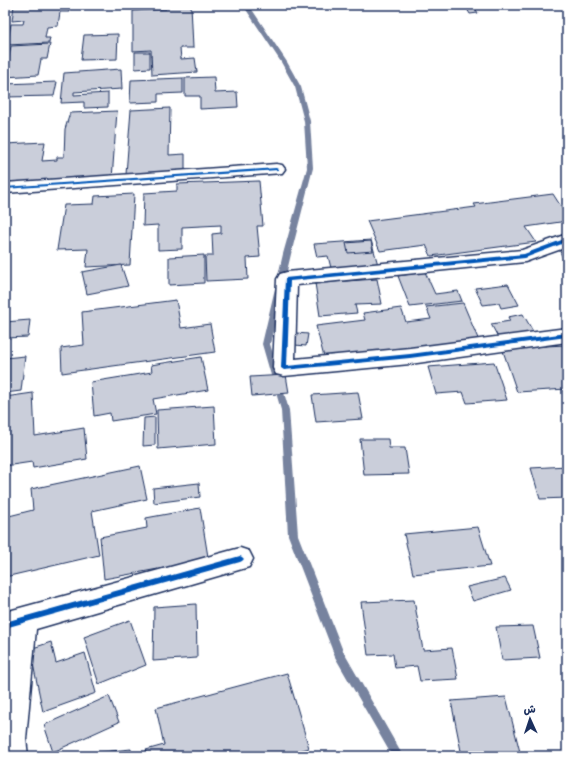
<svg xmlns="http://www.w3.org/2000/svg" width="572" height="761" viewBox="0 0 572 761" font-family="Mynerve,'Playpen Sans Arabic',sans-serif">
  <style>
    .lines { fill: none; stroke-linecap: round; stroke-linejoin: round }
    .stream { fill: #77839f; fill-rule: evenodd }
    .building { fill: #caceda; stroke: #1b2f5e }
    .minor-casing { stroke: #1b2f5e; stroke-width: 3 }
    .minor { fill: #fff; fill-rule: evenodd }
    .cycleway-casing { stroke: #fff; stroke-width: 2 }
    .cycleway { fill: #0057b8; fill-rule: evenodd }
  </style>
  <rect width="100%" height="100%" fill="#fff"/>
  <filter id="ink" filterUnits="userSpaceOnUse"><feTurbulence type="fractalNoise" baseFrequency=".025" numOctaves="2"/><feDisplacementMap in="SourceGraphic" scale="8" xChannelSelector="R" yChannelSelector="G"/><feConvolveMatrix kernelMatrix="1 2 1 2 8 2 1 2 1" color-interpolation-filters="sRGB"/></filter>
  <g filter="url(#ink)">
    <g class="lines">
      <path class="stream" d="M243 5H249L287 62 301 87 310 121 313 168 291 254 270 344 289 410 298 535 343 651 403 756H392L335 657 288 535 281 410 262 344 283 254 307 168 304 121 295 87 281 62Z"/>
    </g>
    <g class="building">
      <path d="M14 5H69V12H60L58 26 47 27 45 38H50L49 43 7 45 11 24H23L24 20 12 21Z"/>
      <path d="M166 5H191L193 48H180L181 59 195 58 197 72 152 75 151 50 133 51V11L166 9Z"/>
      <path d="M475 8 478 13 470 14 467 9Z"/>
      <path d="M118 34 117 59 81 60 84 35Z"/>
      <path d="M50 44 47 59H41L38 75 5 77 11 46Z"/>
      <path d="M135 52H150V68L135 69Z"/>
      <path d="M121 69 122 89 74 92V95L108 93V107L84 108V102L61 103 64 73Z"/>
      <path d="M214 77 215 93 237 92 238 107 200 109V96H185V78Z"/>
      <path d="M183 78V93L158 94V102L130 103 131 80Z"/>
      <path d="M57 82 54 96 5 97V84Z"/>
      <path d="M170 108 169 155 185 154V172L126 174 131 110Z"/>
      <path d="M117 111 112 179 5 184V144L45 142 42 161 57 160V157H64L65 129 70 113Z"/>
      <path d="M259 181 263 226H257L260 257 247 258 248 279 206 281 205 256H213L212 234 221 233V225L182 227V249L158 250V225L143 226 144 193 177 191V184Z"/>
      <path d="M134 194 130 265 86 267 88 249 57 250 64 205 94 204 95 196Z"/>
      <path d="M553 194 567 216V221L526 227 536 242 431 256 426 245 380 251 367 221 476 207 474 204Z"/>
      <path d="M371 240 378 265 331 268 328 256 317 257 314 244Z"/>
      <path d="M371 241 373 251 348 253 346 243Z"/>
      <path d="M559 249H567V268Z"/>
      <path d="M204 255V283L169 285V257Z"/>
      <path d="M121 265 128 286 87 294 82 272Z"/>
      <path d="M425 272 435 294 458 291 462 301 410 307 398 276Z"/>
      <path d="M377 279 382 304 355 305 357 313 320 316 315 283Z"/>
      <path d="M508 284 519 305 501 308 499 303 483 305 475 288Z"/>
      <path d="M176 300 181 328 210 324 215 352 62 373 61 348 84 345 82 312Z"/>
      <path d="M463 303 479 341 373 354 372 352 324 357 316 326 365 320 363 313 401 308 406 322 431 319 426 307Z"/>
      <path d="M523 314 535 335 500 341 491 324 510 321 508 317Z"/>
      <path d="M30 320 28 337 5 338V322Z"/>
      <path d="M297 333 308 334 306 346 295 345Z"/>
      <path d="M567 345V389L517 392 502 348Z"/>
      <path d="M25 356 21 391 5 393V358Z"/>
      <path d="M201 357 208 390 153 399 156 414 111 421 110 413 94 416 91 382 152 372 151 365Z"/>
      <path d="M494 362 507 400 467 403 463 392 436 394 428 367Z"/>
      <path d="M286 375 289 393 252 396 250 377Z"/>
      <path d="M358 392 363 419 316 422 312 395Z"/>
      <path d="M33 393 35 436 84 428 87 459 33 468 32 462 5 466V397Z"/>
      <path d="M214 406 216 444 158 449 157 410Z"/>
      <path d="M155 417V445L143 446 144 418Z"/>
      <path d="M360 439H388L389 448H405L409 474 364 475Z"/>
      <path d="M140 466 147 499 92 511 99 555 5 577V517L33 510 31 489Z"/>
      <path d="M567 466V498L540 499 531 468Z"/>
      <path d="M199 483 200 497 154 503 153 488Z"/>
      <path d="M200 508 209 563 158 573V569L104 579 100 537 147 528 146 518Z"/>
      <path d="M478 527 490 566 413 574 404 534Z"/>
      <path d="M505 578 511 590 473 601 467 587Z"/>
      <path d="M414 600 423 650 452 648 458 679 420 681 417 666 395 668 393 654 368 655 361 602Z"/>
      <path d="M196 604 197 658 153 661 154 607Z"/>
      <path d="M130 620 146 665 99 684 84 637Z"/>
      <path d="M533 626 540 658 502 660 496 627Z"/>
      <path d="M51 642 56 663 85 653 96 693 43 712 30 649Z"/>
      <path d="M287 673 309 748 283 756H247V753L237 756H148L146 750 164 745 156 708Z"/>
      <path d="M109 696 119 722 53 752 44 725Z"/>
      <path d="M506 697 521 756H462L451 701Z"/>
      <path d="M131 749V756H75V755Z"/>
    </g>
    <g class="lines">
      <g class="minor-casing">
        <g id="minor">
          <path d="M276 164 282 165 285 169 282 173 5 193V183Z"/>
          <path d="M567 234V247L525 262 297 285 295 359 410 348 567 328V342L410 364 284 376 276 374 273 368 277 279 280 274 287 272 522 250Z"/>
          <path d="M240 548 249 551 253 559 249 567 36 629 26 739 28 756H5V660L8 637 5 638V612Z"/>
        </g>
      </g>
      <use href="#minor" class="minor"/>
      <g class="cycleway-casing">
        <g id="cycleway">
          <path d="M276 168 278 169V170L5 189V187Z"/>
          <path d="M567 238V242L525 258 290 281 287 366 410 354 567 333V337L410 358 284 370 281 368 285 278 524 254Z"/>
          <path d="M240 556 242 557 244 559 242 561 240 562 5 628V622Z"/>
        </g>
      </g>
      <use href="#cycleway" class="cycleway"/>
    </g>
  </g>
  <rect width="572" height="761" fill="none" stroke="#fff" stroke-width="20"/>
  <rect x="10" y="10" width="552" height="741" fill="none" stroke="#1b2f5e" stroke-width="1.5" filter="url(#ink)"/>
  <g transform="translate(530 719) rotate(357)" stroke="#ffffff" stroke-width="3" paint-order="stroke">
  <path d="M0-3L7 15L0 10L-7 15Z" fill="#1b2f5e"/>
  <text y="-6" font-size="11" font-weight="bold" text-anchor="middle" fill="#1b2f5e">ش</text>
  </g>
</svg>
